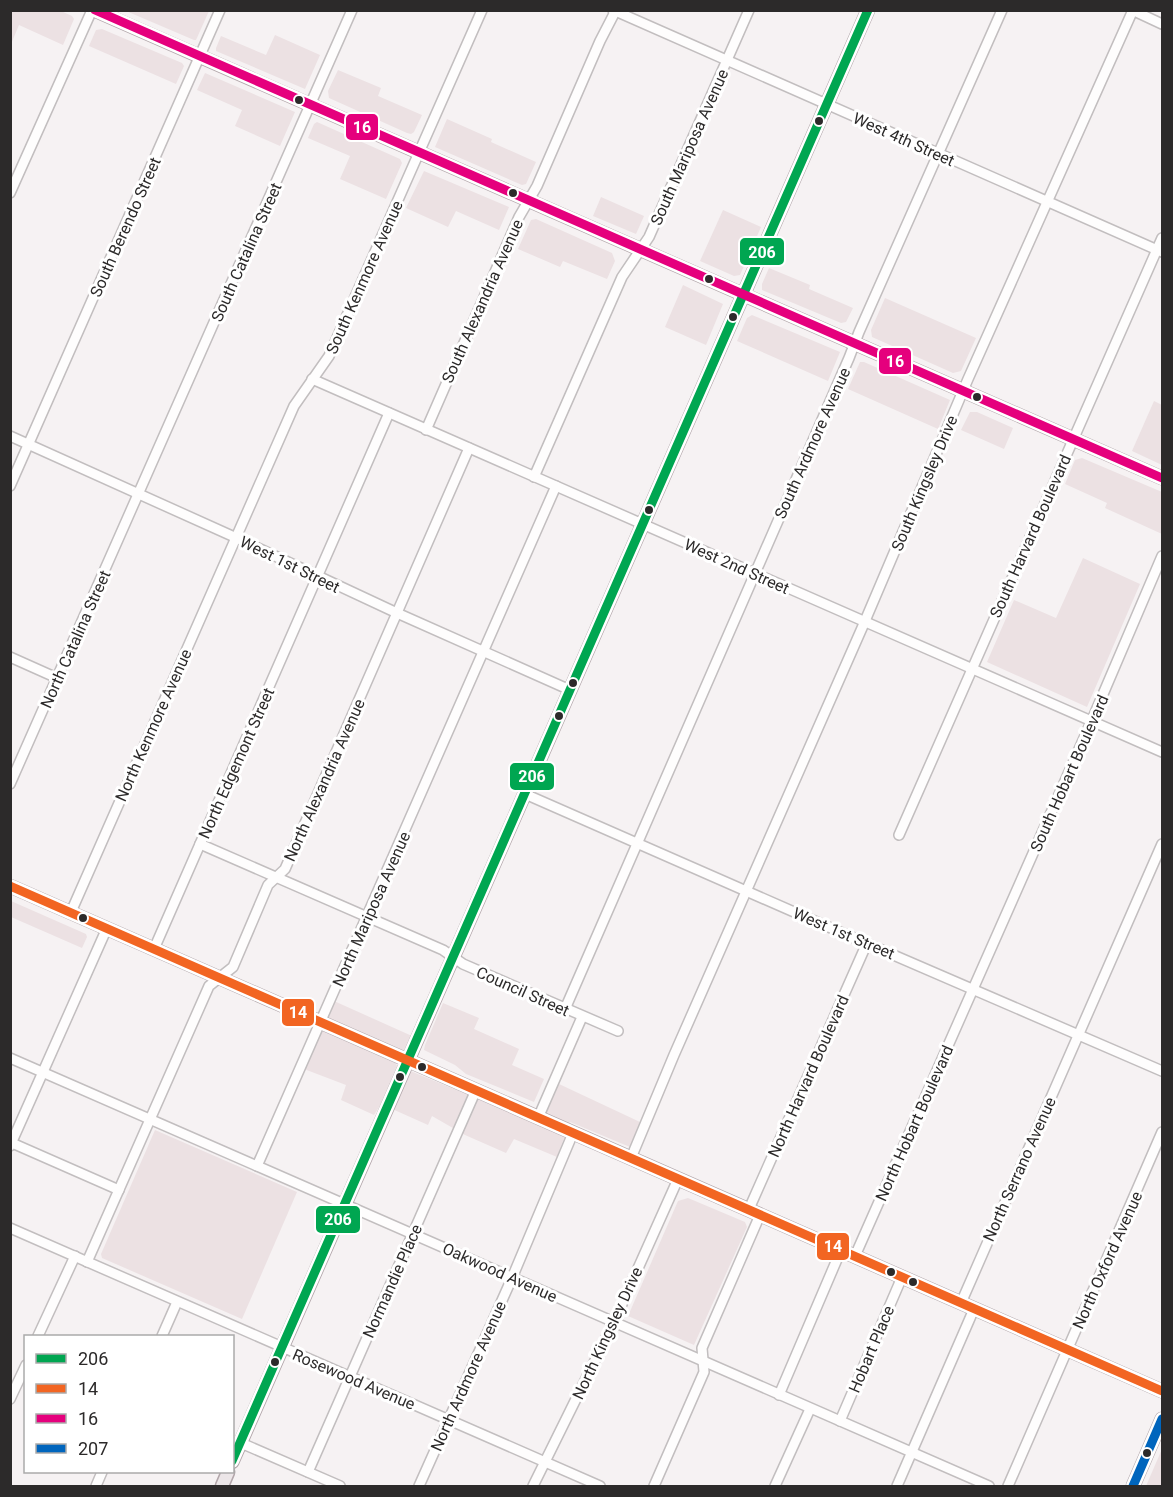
<svg xmlns="http://www.w3.org/2000/svg" width="1173" height="1497" viewBox="0 0 1173 1497" font-family="Roboto,sans-serif">
  <style>
    .built { fill: #ece1e3 }
    .lines { fill: none; stroke-linecap: round; stroke-linejoin: round }
    .minor-casing { stroke: #c2bebf; stroke-width: 12 }
    .major-casing { stroke: #b3a7ab; stroke-width: 15 }
    .minor { stroke: #fefdfd; stroke-width: 9 }
    .major { stroke: #ece6e8; stroke-width: 12 }
    .bus-1-casing { stroke: #fff; stroke-width: 14 }
    .bus-2-casing { stroke: #fff; stroke-width: 14 }
    .bus-3-casing { stroke: #fff; stroke-width: 14 }
    .bus-4-casing { stroke: #fff; stroke-width: 14 }
    .bus-1 { stroke: #00a651; stroke-width: 9 }
    .bus-2 { stroke: #f26522; stroke-width: 9 }
    .bus-3 { stroke: #e5007d; stroke-width: 9 }
    .bus-4 { stroke: #0065bd; stroke-width: 9 }
    .bus-dot { fill: #2c2a2a; stroke: #fff; stroke-width: 2 }
    .labels { text-anchor: middle; stroke-width: 6; stroke-linejoin: round; paint-order: stroke }
    .street-label { font-size: 16px; fill: #2c2a2a; stroke: #fff }
    .line-badge { stroke: #fff; stroke-width: 2 }
    .badge-label { font-size: 16px; text-anchor: middle; font-weight: bold; fill: #fff }
  </style>
  <rect width="100%" height="100%" fill="#f6f2f3"/>
  <g class="built">
    <path d="M11 10 61 11 72 16 74 19 63 45 19 25 11 44Z"/>
    <path d="M126 11H209L196 40H194Z"/>
    <path d="M102 29 182 63 184 66 176 84 89 46 96 30Z"/>
    <path d="M275 35 320 55 305 89 216 51V48L221 36 266 55Z"/>
    <path d="M338 70 381 88 378 96 422 115 414 132 411 134 407 133 329 98 328 91Z"/>
    <path d="M205 73 295 112 280 146 235 126 242 110 197 90Z"/>
    <path d="M447 119 492 139 491 142 536 162 526 184 522 185 435 147Z"/>
    <path d="M317 122 400 159 402 163 386 199 340 179 350 156 308 138 314 124Z"/>
    <path d="M424 171 509 207 499 230 456 211 448 227 406 208Z"/>
    <path d="M601 197 644 216 636 234 593 216Z"/>
    <path d="M723 210 761 227 740 275 734 276 700 261Z"/>
    <path d="M536 219 612 253 615 261 607 279 563 261 560 267 518 249 531 220Z"/>
    <path d="M769 268 810 285 809 289 853 308 846 322 841 323 762 290V284Z"/>
    <path d="M683 285 723 304 706 345 665 327Z"/>
    <path d="M885 298 976 338 961 371 953 373 872 337 871 330Z"/>
    <path d="M752 315 840 352 828 381 737 341 747 318Z"/>
    <path d="M860 362H864L950 400 938 429 848 389Z"/>
    <path d="M1154 401 1162 405V465L1132 451Z"/>
    <path d="M970 412H977L1013 428 1004 449 961 430Z"/>
    <path d="M1082 458 1162 492V534L1105 508 1107 503 1065 484 1075 460Z"/>
    <path d="M1083 558 1140 584 1087 707 987 662 1014 600 1056 618Z"/>
    <path d="M11 901 86 934 87 937 82 948 11 917Z"/>
    <path d="M334 1001 412 1036 396 1065 541 1125 559 1084 640 1122 630 1147 570 1122 557 1157 514 1139 506 1153 465 1135 432 1116 428 1125 381 1104 374 1115 341 1100 346 1085 304 1069Z"/>
    <path d="M443 1003 479 1018 474 1029 519 1049 512 1065 544 1079 534 1102 466 1074 455 1065 424 1050 425 1045Z"/>
    <path d="M155 1130 297 1192 242 1319 102 1258 101 1254Z"/>
    <path d="M688 1198 745 1222 747 1227 694 1345 628 1316 678 1201Z"/>
    <path d="M1162 1449V1484L1161 1486H1146Z"/>
  </g>
  <g class="lines">
    <g class="minor-casing">
      <g id="minor">
        <path d="M613 10 1162 252"/>
        <path d="M1132 10 1162 24"/>
        <path d="M10 193 92 10"/>
        <path d="M312 379 1162 752"/>
        <path d="M426 430 519 217 537 186 600 41 616 10"/>
        <path d="M10 436 230 535 397 613 570 690"/>
        <path d="M534 477 622 277 649 237 749 10"/>
        <path d="M10 486 220 10"/>
        <path d="M10 657 57 678"/>
        <path d="M10 784 352 10"/>
        <path d="M525 794 810 919 1162 1071"/>
        <path d="M899 835 1162 238"/>
        <path d="M200 844 443 950 463 964 618 1031"/>
        <path d="M71 912 294 406 329 356 482 10"/>
        <path d="M154 949 389 413"/>
        <path d="M565 1009 849 358 859 332 1002 10"/>
        <path d="M10 1058 989 1486"/>
        <path d="M538 1118 582 1017"/>
        <path d="M12 1143 119 1190"/>
        <path d="M10 1146 107 928"/>
        <path d="M631 1158 674 1055 862 628 968 379 1133 10"/>
        <path d="M257 1166 556 486"/>
        <path d="M749 1209 867 943"/>
        <path d="M10 1228 600 1486"/>
        <path d="M855 1256 1092 720 1162 556"/>
        <path d="M87 1262 209 986 233 967 268 885 285 869 469 448"/>
        <path d="M961 1303 1162 844"/>
        <path d="M38 1336 75 1256"/>
        <path d="M162 1336 177 1302"/>
        <path d="M779 1395 841 1250"/>
        <path d="M10 1399 26 1365"/>
        <path d="M840 1421 902 1277"/>
        <path d="M241 1443 340 1486"/>
        <path d="M308 1472 476 1090"/>
        <path d="M96 1486 102 1472"/>
        <path d="M419 1486 512 1278 573 1133"/>
        <path d="M533 1486 614 1322 678 1179"/>
        <path d="M654 1486 704 1372 702 1348 760 1215"/>
        <path d="M775 1486 810 1409"/>
        <path d="M897 1486 974 1309"/>
        <path d="M1008 1486 1162 1132"/>
      </g>
    </g>
    <g class="major-casing">
      <g id="major">
        <path d="M94 10 1162 478"/>
        <path d="M10 886 1162 1391"/>
        <path d="M232 1462 868 10"/>
        <path d="M222 1486 228 1472"/>
        <path d="M1133 1486 1162 1419"/>
      </g>
    </g>
    <use href="#minor" class="minor"/>
    <use href="#major" class="major"/>
    <g class="bus-1-casing">
      <path id="bus-1" d="M232 1461 868 10"/>
    </g>
    <g class="bus-2-casing">
      <path id="bus-2" d="M10 886 1162 1391"/>
    </g>
    <g class="bus-3-casing">
      <path id="bus-3" d="M95 10 1162 478"/>
    </g>
    <g class="bus-4-casing">
      <path id="bus-4" d="M1133 1486 1162 1419"/>
    </g>
    <use href="#bus-1" class="bus-1"/>
    <use href="#bus-2" class="bus-2"/>
    <use href="#bus-3" class="bus-3"/>
    <use href="#bus-4" class="bus-4"/>
  </g>
  <g class="bus-dot">
    <circle cx="299" cy="100" r="5"/>
    <circle cx="819" cy="121" r="5"/>
    <circle cx="513" cy="193" r="5"/>
    <circle cx="709" cy="279" r="5"/>
    <circle cx="733" cy="317" r="5"/>
    <circle cx="977" cy="397" r="5"/>
    <circle cx="649" cy="510" r="5"/>
    <circle cx="573" cy="683" r="5"/>
    <circle cx="559" cy="716" r="5"/>
    <circle cx="83" cy="918" r="5"/>
    <circle cx="422" cy="1067" r="5"/>
    <circle cx="400" cy="1077" r="5"/>
    <circle cx="891" cy="1272" r="5"/>
    <circle cx="913" cy="1282" r="5"/>
    <circle cx="275" cy="1362" r="5"/>
    <circle cx="1147" cy="1453" r="5"/>
  </g>
  <g class="labels">
    <g class="street-label">
      <text transform="translate(904 139) rotate(24)" y="6">West 4th Street</text>
      <text transform="translate(689 147) rotate(-66)" y="6">South Mariposa Avenue</text>
      <text transform="translate(125 227) rotate(-66)" y="6">South Berendo Street</text>
      <text transform="translate(246 252) rotate(-66)" y="6">South Catalina Street</text>
      <text transform="translate(364 277) rotate(-66)" y="6">South Kenmore Avenue</text>
      <text transform="translate(482 301) rotate(-66)" y="6">South Alexandria Avenue</text>
      <text transform="translate(812 443) rotate(-66)" y="6">South Ardmore Avenue</text>
      <text transform="translate(924 483) rotate(-67)" y="6">South Kingsley Drive</text>
      <text transform="translate(1030 536) rotate(-66)" y="6">South Harvard Boulevard</text>
      <text transform="translate(290 564) rotate(26)" y="6">West 1st Street</text>
      <text transform="translate(737 566) rotate(24)" y="6">West 2nd Street</text>
      <text transform="translate(75 639) rotate(-66)" y="6">North Catalina Street</text>
      <text transform="translate(153 725) rotate(-66)" y="6">North Kenmore Avenue</text>
      <text transform="translate(236 763) rotate(-66)" y="6">North Edgemont Street</text>
      <text transform="translate(1069 773) rotate(-66)" y="6">South Hobart Boulevard</text>
      <text transform="translate(324 780) rotate(-66)" y="6">North Alexandria Avenue</text>
      <text transform="translate(371 909) rotate(-66)" y="6">North Mariposa Avenue</text>
      <text transform="translate(844 933) rotate(23)" y="6">West 1st Street</text>
      <text transform="translate(523 991) rotate(24)" y="6">Council Street</text>
      <text transform="translate(808 1076) rotate(-66)" y="6">North Harvard Boulevard</text>
      <text transform="translate(914 1123) rotate(-66)" y="6">North Hobart Boulevard</text>
      <text transform="translate(1019 1169) rotate(-66)" y="6">North Serrano Avenue</text>
      <text transform="translate(1107 1260) rotate(-66)" y="6">North Oxford Avenue</text>
      <text transform="translate(500 1272) rotate(24)" y="6">Oakwood Avenue</text>
      <text transform="translate(392 1281) rotate(-66)" y="6">Normandie Place</text>
      <text transform="translate(607 1333) rotate(-65)" y="6">North Kingsley Drive</text>
      <text transform="translate(871 1349) rotate(-67)" y="6">Hobart Place</text>
      <text transform="translate(468 1376) rotate(-66)" y="6">North Ardmore Avenue</text>
      <text transform="translate(354 1379) rotate(23)" y="6">Rosewood Avenue</text>
    </g>
  </g>
  <g class="line-badge">
    <rect x="345" y="113" width="34" height="28" rx="6" fill="#e5007d"/>
    <rect x="739" y="237" width="46" height="29" rx="6" fill="#00a651"/>
    <rect x="878" y="347" width="34" height="28" rx="6" fill="#e5007d"/>
    <rect x="509" y="762" width="46" height="29" rx="6" fill="#00a651"/>
    <rect x="281" y="998" width="34" height="29" rx="6" fill="#f26522"/>
    <rect x="315" y="1205" width="46" height="29" rx="6" fill="#00a651"/>
    <rect x="816" y="1232" width="34" height="29" rx="6" fill="#f26522"/>
  </g>
  <g class="badge-label">
    <text x="362" y="133">16</text>
    <text x="762" y="258">206</text>
    <text x="895" y="367">16</text>
    <text x="532" y="782">206</text>
    <text x="298" y="1018">14</text>
    <text x="338" y="1225">206</text>
    <text x="833" y="1252">14</text>
  </g>
  <rect width="1173" height="1497" fill="none" stroke="#2c2a2a" stroke-width="24"/>
  <rect x="24" y="1335" width="210" height="138" fill="#ffffff" stroke="#abaaaa" stroke-width="1.5"/>
  <rect x="36" y="1354" width="30" height="9" fill="#00a651" stroke="#abaaaa" stroke-width="1.5"/>
  <text x="78" y="1365" font-size="18" fill="#2c2a2a">206</text>
  <rect x="36" y="1384" width="30" height="9" fill="#f26522" stroke="#abaaaa" stroke-width="1.5"/>
  <text x="78" y="1395" font-size="18" fill="#2c2a2a">14</text>
  <rect x="36" y="1414" width="30" height="9" fill="#e5007d" stroke="#abaaaa" stroke-width="1.5"/>
  <text x="78" y="1425" font-size="18" fill="#2c2a2a">16</text>
  <rect x="36" y="1444" width="30" height="9" fill="#0065bd" stroke="#abaaaa" stroke-width="1.5"/>
  <text x="78" y="1455" font-size="18" fill="#2c2a2a">207</text>
</svg>
